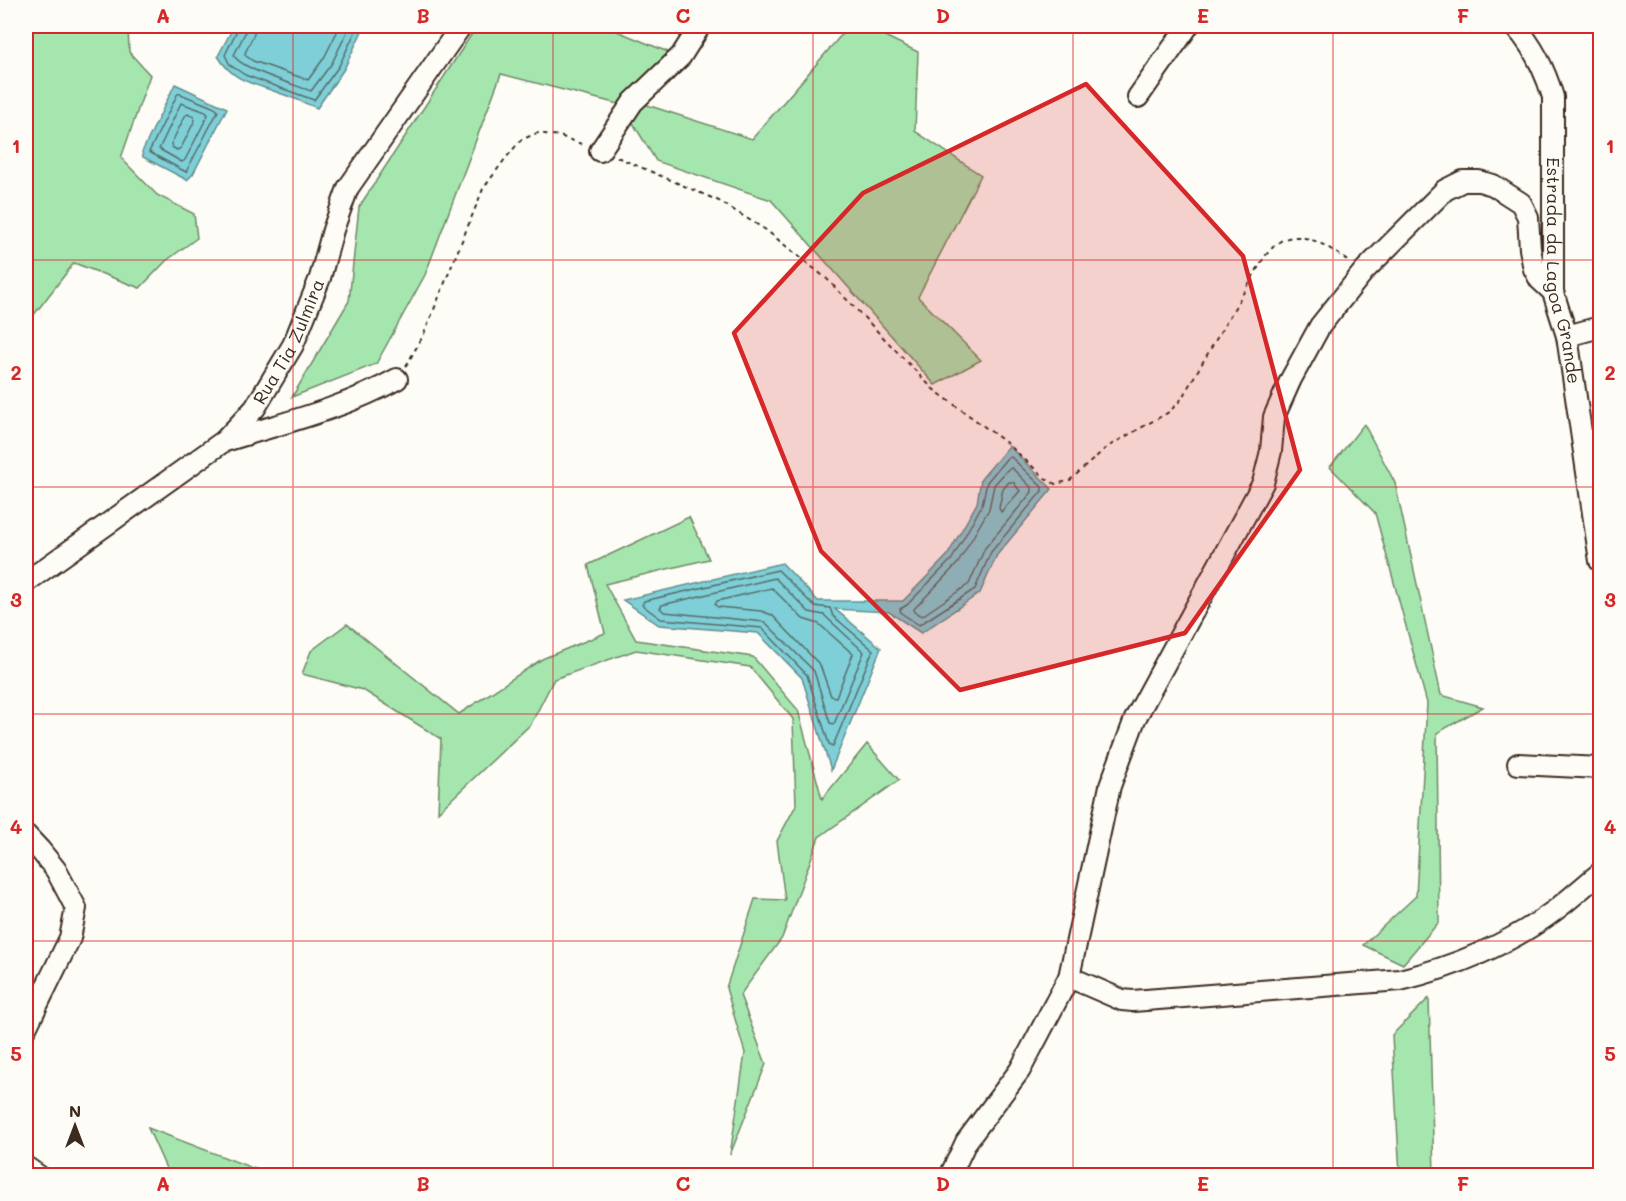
<svg xmlns="http://www.w3.org/2000/svg" width="1626" height="1201" viewBox="0 0 1626 1201" font-family="Mali,sans-serif">
  <style>
    .green { fill: #a5e6af; stroke: #708866; stroke-width: 1.5 }
    .water { fill: #7ecfd7; stroke: #638d8d; stroke-width: 1.5 }
    .lines { fill: none; stroke-linecap: round; stroke-linejoin: round }
    .shore { stroke: #566c68; stroke-width: 1.5 }
    .minor-casing { stroke: #3b2a1e; stroke-width: 24 }
    .path { stroke: #3b2a1e; stroke-width: 2; stroke-dasharray: 4.5 4.5; stroke-linecap: butt }
    .minor { stroke: #fdfcf7; stroke-width: 20 }
    .marked { fill: #d62828; fill-opacity: 0.2; stroke: #d62828; stroke-width: 4.5; stroke-linejoin: round }
    .grid { fill: none; stroke: #d62828; stroke-width: 1.5; stroke-opacity: 0.55 }
    .labels { text-anchor: middle; stroke-width: 5; stroke-linejoin: round; paint-order: stroke }
    .street-label { font-size: 18px; fill: #3b2a1e; stroke: #fdfcf7 }
    .neatline { fill: none; stroke: #d62828; stroke-width: 2 }
    .grid-label { font-size: 20px; text-anchor: middle; font-weight: bold; fill: #d62828 }
  </style>
  <rect width="100%" height="100%" fill="#fdfcf7"/>
  <filter id="ink" filterUnits="userSpaceOnUse"><feTurbulence type="fractalNoise" baseFrequency=".0167" numOctaves="2"/><feDisplacementMap in="SourceGraphic" scale="12" xChannelSelector="R" yChannelSelector="G"/><feConvolveMatrix kernelMatrix="1 2 1 2 8 2 1 2 1" color-interpolation-filters="sRGB"/></filter>
  <g filter="url(#ink)">
    <g class="green">
      <path d="M26 26H128L129 52 150 75 121 158 157 195 194 214 197 238 166 261 140 288 74 263 26 325Z"/>
      <path d="M477 26H607V27L668 52 644 104 752 139 849 26H864L918 52 915 131 981 175 918 297 981 360 935 385 771 200 656 161 622 105 501 74 425 275 376 364 292 397 349 301 359 207Z"/>
      <path d="M1364 424 1395 483 1441 695 1483 707 1437 733 1439 922 1403 964 1363 945 1416 896 1427 703 1375 513 1330 467Z"/>
      <path d="M689 517 709 559 605 584 636 640 753 657 798 710 822 799 867 744 899 780 819 837 782 938 740 995 766 1064 730 1155 745 1053 726 988 755 899 785 900 777 841 796 805 793 719 750 667 636 650 554 679 531 724 438 812 441 739 363 690 302 674 311 651 347 624 459 714 542 659 605 633 588 565Z"/>
      <path d="M1429 998 1434 1175H1400L1392 1035Z"/>
      <path d="M148 1128 271 1175H169Z"/>
    </g>
    <g class="water">
      <path d="M234 26H363L364 27 344 69 317 108C305 103 294 98 282 94 254 83 234 83 218 56Z"/>
      <path d="M175 84 227 108 193 174 187 180 143 157 142 152Z"/>
      <path d="M1009 446 1052 489 997 555 980 593 921 633 889 612 835 609 881 648 831 770 802 678 758 633 659 625 623 600 782 563 818 601H903L947 556 977 503 981 479Z"/>
    </g>
    <g class="lines">
      <g class="shore">
        <path d="M239 26 225 55 230 65 245 75 314 100 339 66 358 26"/>
        <path d="M246 26 245 33 234 55C238 68 295 85 311 91L332 63 350 26"/>
        <path d="M255 26 254 34 245 53 246 56 253 61 308 80 324 58 340 26"/>
        <path d="M178 93 215 108 218 111 186 172 149 152Z"/>
        <path d="M181 103 206 112 208 115 185 160 182 162 159 149Z"/>
        <path d="M188 114 194 117 195 120 181 148 177 150 172 147 171 144 185 116Z"/>
        <path d="M1011 457 1042 487V491L991 552 975 589 919 625 901 613 900 609 907 605 952 559 982 505 987 482 1007 458Z"/>
        <path d="M1012 468 1032 488V492L985 548 969 584 922 616 914 612V609L958 563 989 509 994 485 1008 469Z"/>
        <path d="M1009 482H1013L1020 491 1001 512 999 508 1003 489Z"/>
        <path d="M778 570 814 606 830 608 833 616 873 650 833 746 829 744 807 675 762 628 661 619 642 605 644 601Z"/>
        <path d="M775 578 809 612 824 615 864 652 834 724 830 723 814 671 765 622 664 612 660 608 662 605Z"/>
        <path d="M772 588 803 619 819 624 853 654 836 697 831 696 820 665 772 615 761 611 718 607 715 605 717 601Z"/>
      </g>
      <g class="minor-casing">
        <g id="minor">
          <path id="s1" d="M1515 26C1534 47 1545 70 1553 97V292L1567 336 1600 561"/>
          <path d="M1138 97 1188 26"/>
          <path d="M600 151 633 102 681 56 700 26"/>
          <path d="M1567 336 1600 327"/>
          <path d="M225 441C283 423 343 409 397 379"/>
          <path id="s2" d="M26 582 224 441 255 408 293 345 320 278 333 230 348 188 461 26"/>
          <path d="M1518 764 1600 768"/>
          <path d="M26 835 40 850 56 870 76 908 70 938 26 1028"/>
          <path d="M1069 977 1122 1000 1133 1001 1400 980C1454 967 1510 944 1554 911 1570 899 1585 885 1600 873"/>
          <path d="M26 1167 39 1176"/>
          <path d="M950 1176 966 1142 1020 1070 1069 977 1110 786 1135 719 1263 483 1271 451 1274 417 1291 379 1320 326 1364 271 1445 190 1463 181H1479L1493 185 1521 203 1528 217 1530 249 1534 269 1540 280 1553 292"/>
        </g>
      </g>
      <g class="path">
        <path d="M617 157 719 201 766 230 827 279 933 389 1008 444 1045 478 1055 484 1069 481 1107 447 1169 412 1180 401 1265 256C1269 252 1274 245 1279 242 1302 227 1331 249 1350 262"/>
        <path d="M406 366 424 334 483 189 505 159 521 140 537 133 560 136 584 145"/>
      </g>
      <use href="#minor" class="minor"/>
    </g>
  </g>
  <path class="marked" d="M1086 84 1243 256 1300 470 1185 633 960 690 821 551 734 333 863 193Z"/>
  <path class="grid" d="M293 26V1176M553 26V1176M813 26V1176M1073 26V1176M1333 26V1176M26 260H1600M26 487H1600M26 714H1600M26 941H1600"/>
  <g class="labels">
    <g class="street-label">
      <text dy="6" stroke="none"><textPath href="#s1" startOffset="256">Estrada da Lagoa Grande</textPath></text>
      <text dy="6" stroke="none"><textPath href="#s2" startOffset="363">Rua Tia Zulmira</textPath></text>
    </g>
  </g>
  <rect width="1626" height="1201" fill="none" stroke="#fdfcf7" stroke-width="66"/>
  <g transform="translate(75 1126)" stroke="#fdfcf7" stroke-width="4.5" paint-order="stroke">
  <path d="M0-4.5L10 22L0 15L-10 22Z" fill="#3b2a1e"/>
  <text y="-9" font-size="16" font-weight="bold" text-anchor="middle" fill="#3b2a1e">N</text>
  </g>
  <rect x="33" y="33" width="1560" height="1135" class="neatline"/>
  <g class="grid-label">
    <text x="163" y="23">A</text>
    <text x="423" y="23">B</text>
    <text x="683" y="23">C</text>
    <text x="943" y="23">D</text>
    <text x="1203" y="23">E</text>
    <text x="1463" y="23">F</text>
    <text x="16" y="153">1</text>
    <text x="1610" y="153">1</text>
    <text x="16" y="380">2</text>
    <text x="1610" y="380">2</text>
    <text x="16" y="607">3</text>
    <text x="1610" y="607">3</text>
    <text x="16" y="834">4</text>
    <text x="1610" y="834">4</text>
    <text x="16" y="1061">5</text>
    <text x="1610" y="1061">5</text>
    <text x="163" y="1191">A</text>
    <text x="423" y="1191">B</text>
    <text x="683" y="1191">C</text>
    <text x="943" y="1191">D</text>
    <text x="1203" y="1191">E</text>
    <text x="1463" y="1191">F</text>
  </g>
</svg>
